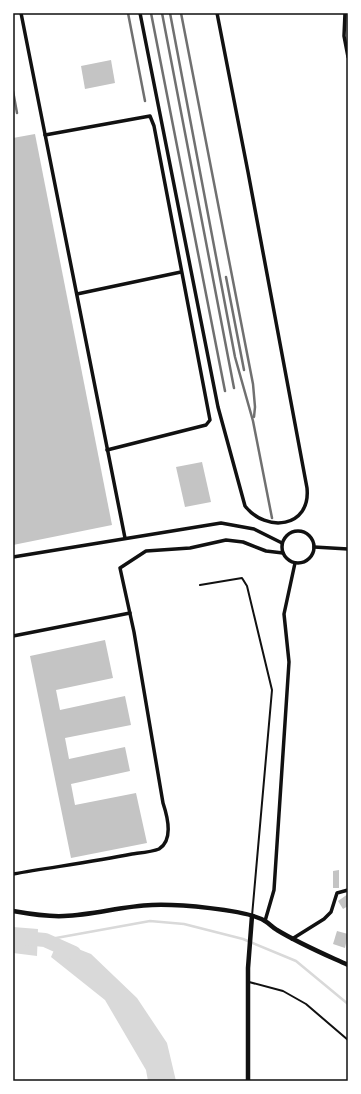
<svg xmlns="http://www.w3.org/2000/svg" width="361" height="1094" viewBox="0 0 361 1094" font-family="'PT Sans Narrow',sans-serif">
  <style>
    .water { fill: #d9d9d9 }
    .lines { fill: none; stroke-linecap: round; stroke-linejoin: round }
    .stream { stroke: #d9d9d9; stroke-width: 2.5 }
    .river { stroke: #d9d9d9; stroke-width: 14 }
    .building { fill: #c4c4c4 }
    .service { stroke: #111; stroke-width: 2 }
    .minor { stroke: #111; stroke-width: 3.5 }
    .tertiary { stroke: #111; stroke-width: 4.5 }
    .rail { stroke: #707070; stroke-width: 2.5 }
    .neatline { fill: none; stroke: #111; stroke-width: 1.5 }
  </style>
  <rect width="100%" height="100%" fill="#fff"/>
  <g class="water">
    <path d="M13 927 38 929 37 956 13 953Z"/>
    <path d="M58 941 91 954 137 998 167 1043 176 1081H148L146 1070 105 1000 51 957Z"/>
  </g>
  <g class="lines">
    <path class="stream" d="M45 940 150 921 184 924 243 939 296 961 348 1004"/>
    <path class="river" d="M13 937 45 940 74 953"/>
  </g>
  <g class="building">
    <path d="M111 60 115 83 85 89 81 66Z"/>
    <path d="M35 134 112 525 13 545V138Z"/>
    <path d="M202 462 211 502 185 507 176 467Z"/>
    <path d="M105 640 113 678 56 690 60 710 125 696 131 725 65 738 69 759 125 747 130 771 71 784 75 805 136 793 147 843 71 858 30 656Z"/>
    <path d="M339 870V888H333V871Z"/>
    <path d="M348 894V906L343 909 338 901Z"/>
    <path d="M337 931 348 934 345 948 333 944Z"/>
  </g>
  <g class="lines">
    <g class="service">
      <path d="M200 585 242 578 247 586 272 690 252 916"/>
      <path d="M249 982 283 991 306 1004 348 1040"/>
    </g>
    <g class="minor">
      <path d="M21 13 125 538"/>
      <path d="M140 13 218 407 245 506C266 533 311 528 307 488L248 172 217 13"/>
      <path d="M345 13 344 36 348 57"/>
      <path d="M45 135 150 116 154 126 210 420 206 425 107 450"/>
      <path d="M77 294 181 272"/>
      <circle cx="298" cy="547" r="16"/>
      <path d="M314 547 348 549"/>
      <path d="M13 557 221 523 254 529 282 543"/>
      <path d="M13 636 130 613"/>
      <path d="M13 874C53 867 92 862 132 854 139 853 152 852 159 849 174 840 167 815 163 803L134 632 120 568 146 551 190 548 226 540 243 542 266 551 283 553"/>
      <path d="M265 921 274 890 289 662 284 614 295 563"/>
      <path d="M292 939 324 919 331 912 337 893 348 890"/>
    </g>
    <g class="tertiary">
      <path d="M13 911C30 914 47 917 64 916 94 915 122 906 152 905 175 904 246 909 265 921 270 924 273 928 277 930 300 944 324 954 348 965"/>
      <path d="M248 1081V968L252 916"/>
    </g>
    <g class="rail">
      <path d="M128 13 145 101"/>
      <path d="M151 13 225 391"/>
      <path d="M162 13 234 388"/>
      <path d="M170 13 235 357 253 421 272 518"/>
      <path d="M181 13 253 384 255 407 254 417"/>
      <path d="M13 91 17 113"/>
      <path d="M226 277 244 370"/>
    </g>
  </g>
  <rect width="361" height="1094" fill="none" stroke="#ffffff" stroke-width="28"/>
  <rect x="14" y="14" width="333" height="1066" class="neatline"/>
</svg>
